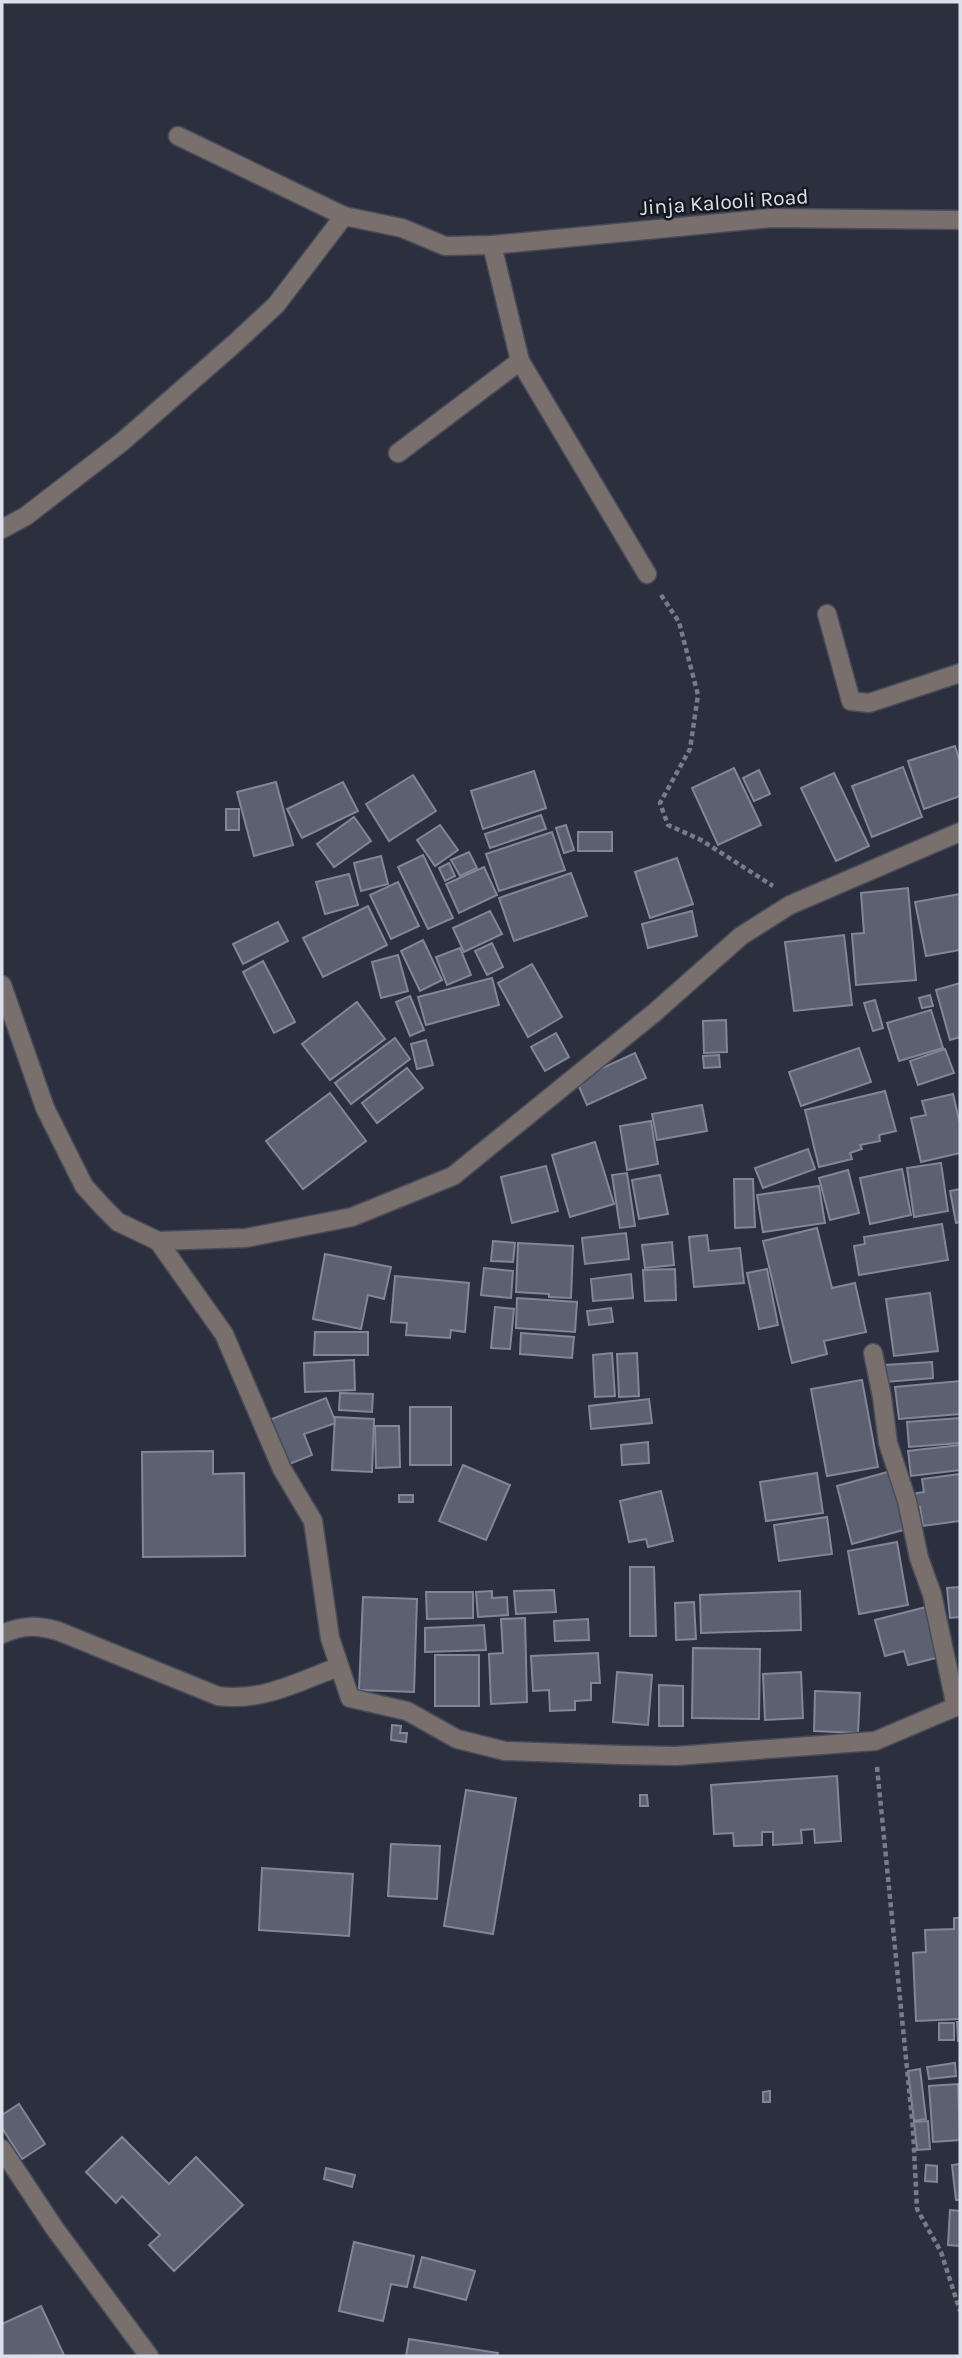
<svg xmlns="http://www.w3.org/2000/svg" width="962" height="2358" viewBox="0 0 962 2358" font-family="Karla,sans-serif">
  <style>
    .building { fill: #5c6071; stroke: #828698; stroke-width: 2 }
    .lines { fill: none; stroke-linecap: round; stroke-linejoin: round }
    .minor-casing { stroke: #484b5a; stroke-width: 21 }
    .path { stroke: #787b88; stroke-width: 4.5; stroke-dasharray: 5 3.5; stroke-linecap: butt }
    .minor { stroke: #79706d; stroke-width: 18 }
    .labels { text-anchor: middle; stroke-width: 5; stroke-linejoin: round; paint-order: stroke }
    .street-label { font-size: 21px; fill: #dde0ea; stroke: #16181f }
  </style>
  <rect width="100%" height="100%" fill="#2c2f3e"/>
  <g class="building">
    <path d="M955 746 960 762V796L924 809 908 761Z"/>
    <path d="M903 767 922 817 872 837 852 786Z"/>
    <path d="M734 768 761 825 718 845 692 788Z"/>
    <path d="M759 770 770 794 754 801 743 778Z"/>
    <path d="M534 771 546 808 483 829 471 791Z"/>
    <path d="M834 773 869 846 836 861 801 788Z"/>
    <path d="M413 775 436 811 389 841 366 804Z"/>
    <path d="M276 782 293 845 254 856 237 792Z"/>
    <path d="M343 782 358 811 302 838 287 809Z"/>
    <rect x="226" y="809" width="13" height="21"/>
    <path d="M541 815 546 829 490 848 485 834Z"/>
    <path d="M354 817 371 841 334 867 317 844Z"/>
    <path d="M440 825 458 850 435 866 417 840Z"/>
    <path d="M566 825 574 850 564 853 556 828Z"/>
    <path d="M552 832 565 870 499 891 486 854Z"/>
    <rect x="578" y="832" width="34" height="19"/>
    <path d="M469 852 477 868 460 876 451 860Z"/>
    <path d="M423 855 453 918 428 929 398 867Z"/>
    <path d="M381 856 388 884 361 891 354 863Z"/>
    <path d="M677 858 693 904 650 918 635 872Z"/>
    <path d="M449 863 455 876 445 881 439 868Z"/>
    <path d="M484 867 497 895 459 913 446 884Z"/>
    <path d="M571 873 587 916 514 941 499 898Z"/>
    <path d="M349 874 358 905 325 914 316 882Z"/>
    <path d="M398 882 419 926 391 939 370 895Z"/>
    <path d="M908 888 916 980 856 985 852 934 864 933 861 893Z"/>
    <path d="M960 894V950L926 956 915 902Z"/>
    <path d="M368 906 387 945 323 977 303 938Z"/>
    <path d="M490 911 502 934 464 952 453 928Z"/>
    <path d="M692 911 697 936 648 948 642 924Z"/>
    <path d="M278 922 288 941 243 964 233 944Z"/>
    <path d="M844 935 852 1005 794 1011 785 942Z"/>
    <path d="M423 940 442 980 420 991 401 951Z"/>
    <path d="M492 943 503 967 487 975 475 951Z"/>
    <path d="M460 948 471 975 447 985 436 957Z"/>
    <path d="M398 955 408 991 381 998 372 962Z"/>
    <path d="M263 961 295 1022 274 1033 243 972Z"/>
    <path d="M532 964 562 1017 528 1037 498 983Z"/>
    <path d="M492 978 499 1005 426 1025 418 997Z"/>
    <path d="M960 983V1037L950 1040 936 990Z"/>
    <path d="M930 995 933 1006 922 1008 919 998Z"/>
    <path d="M410 996 424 1030 410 1036 396 1002Z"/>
    <path d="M875 1000 883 1028 873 1031 864 1003Z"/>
    <path d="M357 1002 385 1039 330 1080 302 1044Z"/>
    <path d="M931 1010 943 1048 899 1061 887 1023Z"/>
    <path d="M726 1020 727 1052 704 1053 703 1021Z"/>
    <path d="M556 1033 569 1057 545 1071 531 1047Z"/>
    <path d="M395 1038 410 1059 351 1104 335 1083Z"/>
    <path d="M426 1040 433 1065 417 1069 411 1044Z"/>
    <path d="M859 1048 871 1082 801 1106 789 1072Z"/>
    <path d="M945 1049 954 1073 918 1085 910 1061Z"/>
    <path d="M635 1053 646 1078 587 1105 576 1080Z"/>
    <path d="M719 1055 720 1067 704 1068 703 1056Z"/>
    <path d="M407 1068 423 1088 377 1123 362 1103Z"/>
    <path d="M885 1091 896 1131 879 1135 880 1141 860 1145 862 1149 850 1153 852 1159 819 1167 805 1110Z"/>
    <path d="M330 1093 366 1141 303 1189 266 1141Z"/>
    <path d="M953 1094 960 1124V1153L921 1162 911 1118 926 1115 922 1101Z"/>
    <path d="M702 1105 707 1131 657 1140 652 1114Z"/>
    <path d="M651 1121 658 1164 627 1170 620 1126Z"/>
    <path d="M595 1142 614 1204 570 1217 552 1155Z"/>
    <path d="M808 1149 815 1169 763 1188 755 1168Z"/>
    <path d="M941 1163 948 1211 914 1217 907 1168Z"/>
    <path d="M546 1166 558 1211 512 1223 501 1177Z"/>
    <path d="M902 1169 911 1215 870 1224 860 1178Z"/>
    <path d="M848 1170 859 1213 830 1220 819 1178Z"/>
    <path d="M627 1173 635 1226 620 1228 612 1175Z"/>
    <path d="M660 1175 668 1214 639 1219 632 1180Z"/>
    <path d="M734 1179H753L755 1227 735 1228Z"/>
    <path d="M819 1186 825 1223 763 1232 757 1195Z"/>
    <path d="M960 1189V1222L956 1223 950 1191Z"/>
    <path d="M942 1224 948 1260 859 1275 854 1246 865 1244 864 1237Z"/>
    <path d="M817 1228 832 1288 855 1283 866 1332 824 1341 827 1354 792 1363 763 1241Z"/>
    <path d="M626 1233 629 1259 585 1264 582 1238Z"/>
    <path d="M707 1235 709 1251 740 1248 744 1283 694 1287 689 1237Z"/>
    <path d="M493 1241 515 1243 513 1262 491 1261Z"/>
    <path d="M672 1242 674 1265 645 1268 642 1245Z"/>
    <path d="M518 1243 573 1246 571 1298 549 1297V1294L516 1292Z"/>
    <path d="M325 1254 391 1267 384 1299 368 1295 361 1329 313 1319Z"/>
    <path d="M484 1268 513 1271 511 1298 481 1295Z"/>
    <path d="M675 1269 676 1300 645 1301 643 1270Z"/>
    <path d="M767 1269 778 1325 759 1329 747 1273Z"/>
    <path d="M631 1274 633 1298 593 1301 591 1279Z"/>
    <path d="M395 1276 469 1283 465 1332 451 1330 450 1338 406 1335 407 1323 391 1322Z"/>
    <path d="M930 1293 938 1351 894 1356 886 1299Z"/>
    <path d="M517 1298 577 1302 575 1332 516 1328Z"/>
    <path d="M495 1307 514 1309 510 1349 491 1348Z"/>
    <path d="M611 1308 613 1322 589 1325 587 1311Z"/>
    <path d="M315 1332H368V1355H314Z"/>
    <path d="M521 1333 574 1337 572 1358 520 1354Z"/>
    <path d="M612 1353 615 1396 595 1397 593 1355Z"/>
    <path d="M637 1353 639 1396 619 1397 617 1354Z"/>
    <path d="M354 1360 355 1390 305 1392 304 1363Z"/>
    <path d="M932 1362 933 1378 886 1382 884 1365Z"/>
    <path d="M862 1380 878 1467 827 1476 811 1389Z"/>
    <path d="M960 1381V1414L899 1419 895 1387Z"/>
    <path d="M340 1393 373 1394 372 1412 339 1410Z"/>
    <path d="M326 1398 336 1423 304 1434 312 1455 287 1465 269 1420Z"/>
    <path d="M649 1399 652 1423 591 1429 589 1406Z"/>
    <rect x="410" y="1407" width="41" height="58"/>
    <path d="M335 1417 374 1419 372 1472 332 1470Z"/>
    <path d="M960 1418V1443L909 1447 907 1422Z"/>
    <path d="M375 1426H399L400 1467 376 1468Z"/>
    <path d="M648 1442 649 1463 622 1465 621 1445Z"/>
    <path d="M960 1445V1470L911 1476 908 1451Z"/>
    <path d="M213 1451V1474L244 1473 245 1556 143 1557 142 1452Z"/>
    <path d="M463 1465 510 1485 486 1540 439 1521Z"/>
    <path d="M891 1471 907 1529 852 1544 837 1486Z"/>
    <path d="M817 1473 823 1513 766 1521 760 1482Z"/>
    <path d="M960 1474V1521L923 1526 920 1507 913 1508 911 1494 924 1492 922 1479Z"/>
    <path d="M661 1491 673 1541 648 1547 646 1539 629 1542 620 1501Z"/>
    <rect x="399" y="1495" width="14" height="7"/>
    <path d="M827 1517 832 1554 779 1561 774 1525Z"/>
    <path d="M897 1542 908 1605 859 1614 848 1551Z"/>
    <path d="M630 1567H654L656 1636H630Z"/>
    <path d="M960 1587V1617L950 1618 947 1588Z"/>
    <path d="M554 1590 556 1612 516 1614 514 1591Z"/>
    <path d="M492 1591V1598L507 1597 508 1615 478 1617 476 1592Z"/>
    <path d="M800 1591 801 1630 701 1633 700 1595Z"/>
    <path d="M426 1592H473V1618L427 1619Z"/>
    <path d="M363 1597 417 1599 414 1692 359 1690Z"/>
    <path d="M694 1602 696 1639 676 1640 675 1603Z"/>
    <path d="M926 1607 940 1657 908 1665 904 1651 885 1656 875 1620Z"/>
    <path d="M525 1618 527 1702 491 1704 489 1654 503 1653 501 1619Z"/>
    <path d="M588 1619 589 1640 555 1641 554 1621Z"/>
    <path d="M484 1625 486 1650 425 1652V1628Z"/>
    <path d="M693 1648 760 1649 759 1719 692 1718Z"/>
    <path d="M598 1653 600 1683H591V1700L575 1701V1710L550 1711 549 1690 533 1691 531 1656Z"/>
    <rect x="435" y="1655" width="44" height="51"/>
    <path d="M617 1672 652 1675 648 1725 613 1722Z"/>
    <path d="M801 1672 803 1718 765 1720 763 1674Z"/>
    <path d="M659 1685 683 1686V1726H659Z"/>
    <path d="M815 1691 860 1693 858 1733 814 1731Z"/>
    <path d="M392 1725 401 1726 400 1733H407L406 1742 391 1740Z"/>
    <path d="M837 1776 841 1841 815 1843 814 1829 801 1830 802 1843 773 1845V1832H762V1845L734 1846 733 1833 714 1834 711 1785Z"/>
    <path d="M466 1790 516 1798 493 1934 444 1926Z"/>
    <path d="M640 1795H647L648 1806H640Z"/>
    <path d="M391 1844 440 1846 437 1899 388 1896Z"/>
    <path d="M262 1868 353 1874 349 1936 259 1930Z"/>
    <path d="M954 1918H960V2019L916 2021 913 1953 926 1952 925 1930 954 1929Z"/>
    <path d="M957 2022H960V2041H958Z"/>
    <rect x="939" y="2023" width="15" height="17"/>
    <path d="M955 2063 956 2076 929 2079 927 2067Z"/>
    <path d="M920 2069 926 2119 914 2121 908 2071Z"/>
    <path d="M958 2084 960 2140 933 2142 929 2086Z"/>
    <path d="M770 2091V2102H763V2092Z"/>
    <path d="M19 2104 45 2144 22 2159 2 2128V2115Z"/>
    <path d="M928 2121 930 2149 917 2150 914 2122Z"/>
    <path d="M122 2137 169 2184 196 2157 243 2205 174 2271 149 2245 160 2235 122 2196 116 2203 86 2172Z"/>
    <path d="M960 2164V2200H956L952 2165Z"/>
    <path d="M926 2165 937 2166V2182L925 2181Z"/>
    <path d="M326 2168 355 2175 352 2187 324 2179Z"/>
    <path d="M950 2210 960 2211V2246L948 2245Z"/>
    <path d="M354 2242 414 2256 407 2287 391 2284 383 2321 339 2311Z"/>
    <path d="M422 2257 475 2271 466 2300 414 2287Z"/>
    <path d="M41 2306 64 2355 2 2356V2324Z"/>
    <path d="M409 2339 498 2353 497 2356H406Z"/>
  </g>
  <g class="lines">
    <g class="minor-casing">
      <g id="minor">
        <path d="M178 136 344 216"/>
        <path d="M520 361 647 574"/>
        <path d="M398 453 520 361 492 245"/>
        <path d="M2 529 26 516 122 442 234 344 276 305 344 216 402 228 445 246 492 245 771 218 960 220"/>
        <path d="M827 614 851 701 869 703 960 673"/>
        <path d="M2 985 45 1108 84 1186 103 1207 118 1222 158 1241 246 1238 352 1217 453 1176 654 1013 741 936 790 905 960 832"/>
        <path d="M158 1241 224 1334 282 1469 313 1521 330 1638 350 1698 407 1711 457 1739 505 1751 621 1755 676 1756 875 1741 960 1705"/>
        <path d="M873 1353 882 1397 888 1443 907 1501 919 1558 932 1594 956 1707"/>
        <path d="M2 1634C23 1625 36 1625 58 1631L218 1696C261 1702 298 1682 338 1667"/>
        <path d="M2 2149 55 2229 149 2356"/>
      </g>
    </g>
    <g class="path">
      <path d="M661 595 679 622 698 695 690 749 660 803 668 825 701 840 773 886"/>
      <path d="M877 1767 913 2129 917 2209 941 2252 960 2311"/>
    </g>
    <use href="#minor" class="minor"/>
  </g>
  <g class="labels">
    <g class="street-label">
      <text transform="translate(724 202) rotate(-4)" y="7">Jinja Kalooli Road</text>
    </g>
  </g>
  <rect width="962" height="2358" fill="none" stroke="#dde0ea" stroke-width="7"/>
</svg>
